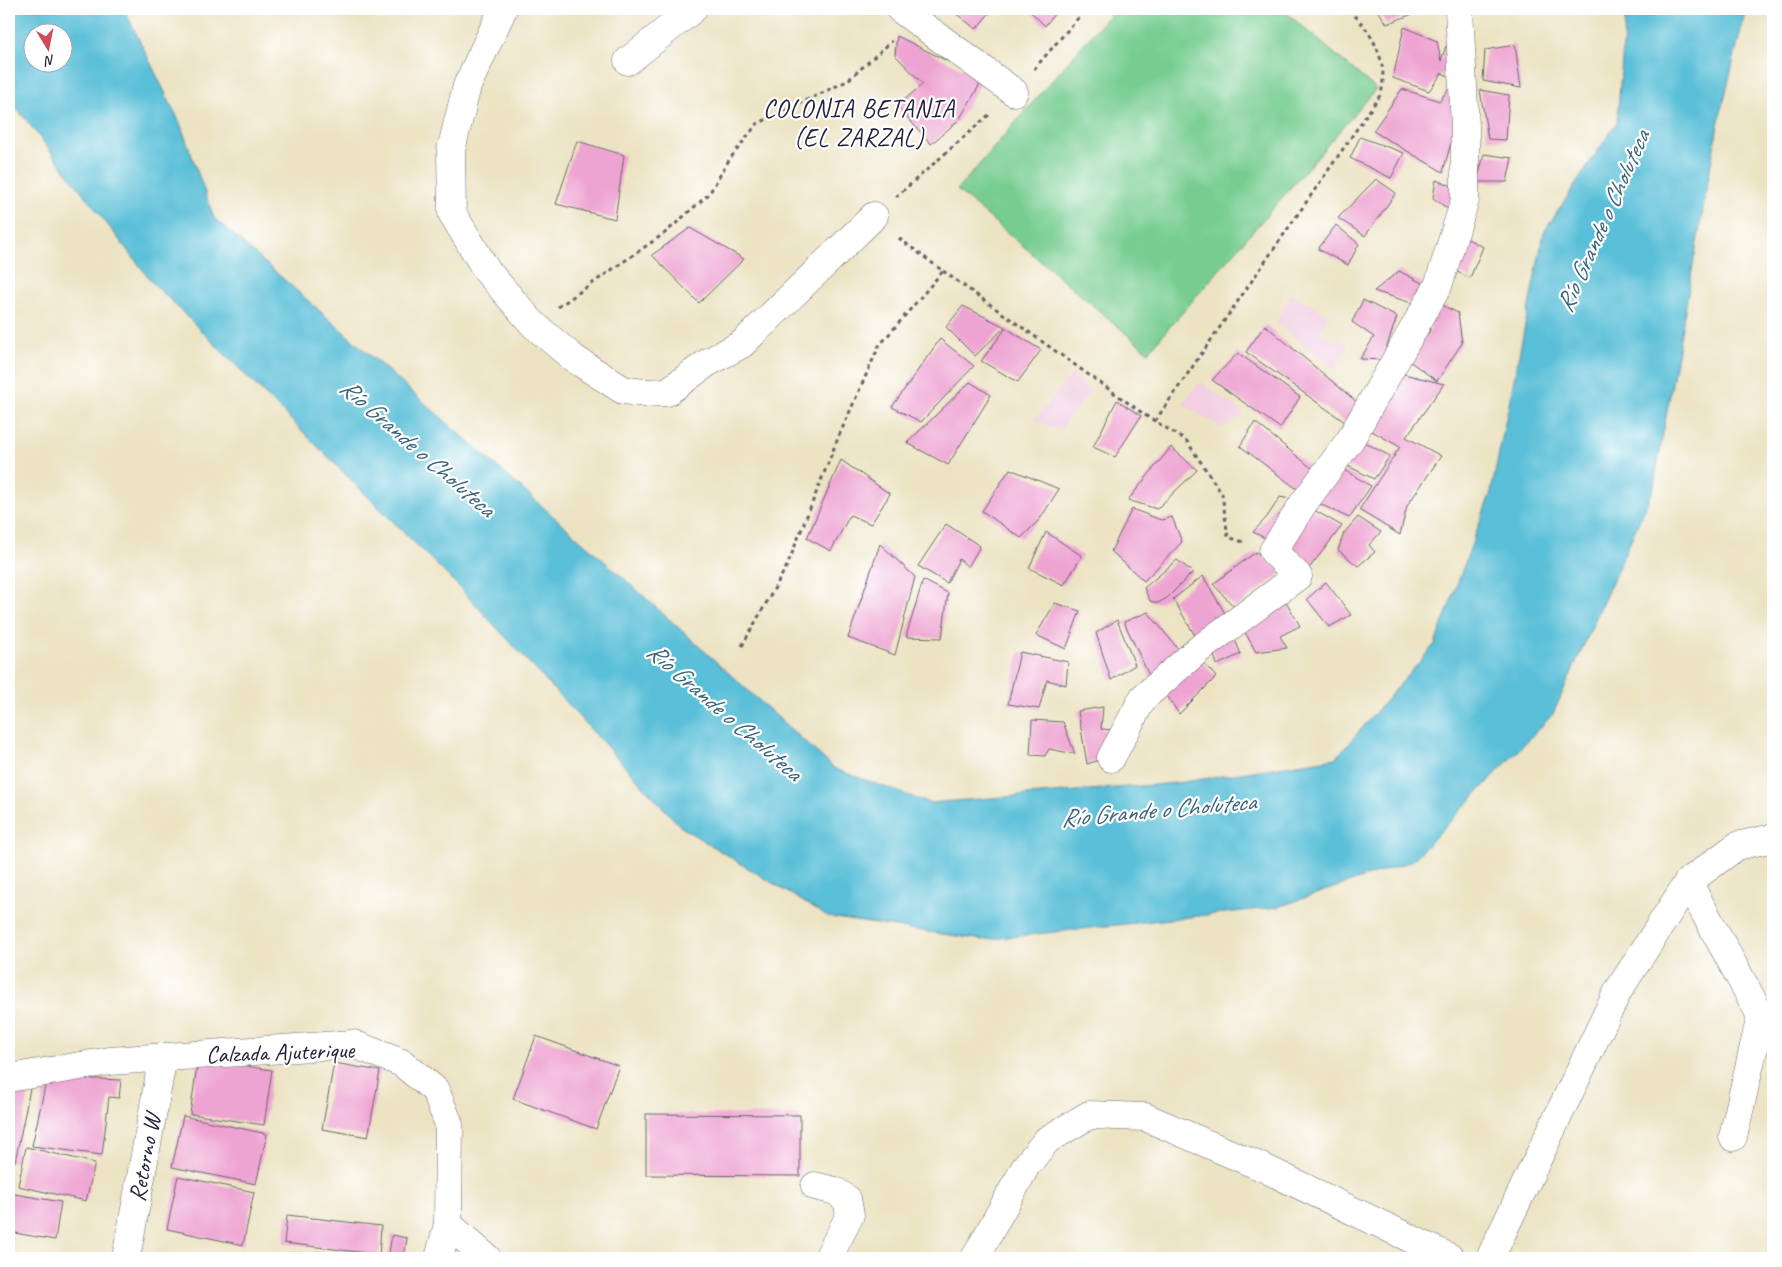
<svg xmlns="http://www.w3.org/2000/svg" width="1782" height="1267" viewBox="0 0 1782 1267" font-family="Caveat,sans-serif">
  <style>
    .built { fill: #f2cfe2 }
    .green { fill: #77cd91; stroke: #4c7866 }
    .water { fill: #5abfd8; stroke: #3e708a; fill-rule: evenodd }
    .building { fill: #eea4d2 }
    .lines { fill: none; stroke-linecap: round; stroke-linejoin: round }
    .minor-casing { stroke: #69666b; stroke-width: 29 }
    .path { stroke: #69666b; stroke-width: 3; stroke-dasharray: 4 4; stroke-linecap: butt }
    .minor { stroke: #fff; stroke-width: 28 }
    .labels { text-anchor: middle; stroke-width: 4.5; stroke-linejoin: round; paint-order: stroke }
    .street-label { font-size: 24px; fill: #22223b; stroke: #fff }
    .neighbourhood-label { font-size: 25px; letter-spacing: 1px; fill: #22223b; stroke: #fff }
    .water-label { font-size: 25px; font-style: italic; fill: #38617a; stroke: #fff }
  </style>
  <rect width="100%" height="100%" fill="#fff"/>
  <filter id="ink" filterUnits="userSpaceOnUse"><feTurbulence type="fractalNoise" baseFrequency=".02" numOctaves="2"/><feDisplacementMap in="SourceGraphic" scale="10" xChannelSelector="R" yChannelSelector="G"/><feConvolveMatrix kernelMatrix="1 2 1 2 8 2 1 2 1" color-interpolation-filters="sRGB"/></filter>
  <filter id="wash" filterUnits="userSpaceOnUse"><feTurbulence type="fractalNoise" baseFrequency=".0096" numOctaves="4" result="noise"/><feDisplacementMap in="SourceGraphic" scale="20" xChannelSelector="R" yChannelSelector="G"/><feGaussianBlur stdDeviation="1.12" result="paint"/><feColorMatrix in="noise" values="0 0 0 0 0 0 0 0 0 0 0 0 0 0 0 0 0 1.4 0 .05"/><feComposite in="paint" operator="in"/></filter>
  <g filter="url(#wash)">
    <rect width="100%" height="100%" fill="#ece3c3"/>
    <g class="built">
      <path d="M1291 293 1328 315 1320 333 1349 345 1334 369 1276 323Z"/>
      <path d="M1072 374 1090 391 1060 430 1034 420Z"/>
      <path d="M1200 382 1245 414 1222 428 1182 404Z"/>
    </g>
    <path class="green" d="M1114 9H1282L1376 89 1148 352 957 190Z"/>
    <path class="water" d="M9 9H124L180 123 214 218 619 574 835 769 929 803 1177 783 1336 758 1435 644 1491 492 1544 232 1617 122 1626 9H1746L1718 125 1653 490 1553 714 1412 861 1278 907 983 940 828 917 681 827 461 589 153 283 9 98ZM32 32H62V62H32Z"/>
    <g id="blocks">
      <g class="building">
        <path d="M950 9H993L976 29Z"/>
        <path d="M1028 9H1058L1045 26Z"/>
        <path d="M1377 9H1425L1387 24Z"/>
        <path d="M1404 27 1437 41 1441 61 1446 46H1453L1458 80 1442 73 1429 91 1393 78Z"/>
        <path d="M897 36 983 79 959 120 931 144 897 106 923 84 895 55Z"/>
        <path d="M1515 45 1521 88 1483 81 1485 50Z"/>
        <path d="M1452 83 1458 117 1443 172 1373 131 1402 89 1440 101Z"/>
        <path d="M1480 90 1509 95 1506 140 1488 139Z"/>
        <path d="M1360 137 1404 153 1391 178 1350 158Z"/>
        <path d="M577 141 624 155 615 219 556 204Z"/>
        <path d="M1484 154 1512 158 1507 182H1477Z"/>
        <path d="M1376 179 1396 193 1365 236 1338 218Z"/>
        <path d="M1436 180 1463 190 1451 211 1433 198Z"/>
        <path d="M1336 225 1359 244 1348 265 1318 249Z"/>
        <path d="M690 228 744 259 699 303 652 255Z"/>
        <path d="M1468 239 1483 247 1470 278 1453 270Z"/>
        <path d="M1399 271 1424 284 1421 306 1374 291Z"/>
        <path d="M1363 300 1397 317 1382 360 1360 359 1374 337 1352 322Z"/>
        <path d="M1436 302 1458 313 1462 343 1437 381 1405 358 1430 331Z"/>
        <path d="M963 306 1005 327 975 356 946 327Z"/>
        <path d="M1265 325 1364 408 1352 427 1246 352Z"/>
        <path d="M1006 328 1041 350 1018 382 981 361Z"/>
        <path d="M940 339 974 366 921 422 892 407Z"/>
        <path d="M1238 353 1300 397 1280 428 1212 380Z"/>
        <path d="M1396 372 1444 384 1406 437 1441 456 1407 506 1400 535 1359 510 1400 447 1363 426Z"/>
        <path d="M970 382 991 395 948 465 907 443Z"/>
        <path d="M1117 400 1141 416 1115 457 1093 447Z"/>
        <path d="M1255 422 1314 470 1301 492 1240 446Z"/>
        <path d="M1360 440 1390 456 1374 479 1338 461Z"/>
        <path d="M1171 447 1197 470 1157 509 1128 500Z"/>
        <path d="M841 460 890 494 871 524 850 515 831 551 807 538Z"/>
        <path d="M1339 467 1371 486 1349 518 1316 502Z"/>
        <path d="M1010 469 1059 489 1040 519 1021 538 982 511Z"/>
        <path d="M1280 497 1296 500 1275 543 1253 532 1267 517Z"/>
        <path d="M1307 506 1342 526 1307 571 1282 553Z"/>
        <path d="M1132 509 1161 520 1172 517 1182 542 1144 581 1111 551Z"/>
        <path d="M1358 517 1381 532 1369 545 1375 552 1358 566 1338 550 1344 533Z"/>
        <path d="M946 524 980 546 968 567 959 559 947 583 918 566Z"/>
        <path d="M1046 532 1082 556 1064 585 1029 568Z"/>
        <path d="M880 544 915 577 895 655 848 638Z"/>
        <path d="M1256 552 1283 572 1235 608 1213 584Z"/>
        <path d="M1177 560 1193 572 1167 598 1158 603 1150 601 1144 588Z"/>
        <path d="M1203 576 1227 617 1196 637 1173 599Z"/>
        <path d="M923 580 948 593 942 638 906 637Z"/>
        <path d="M1326 582 1351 615 1329 627 1307 599Z"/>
        <path d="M1283 596 1300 626 1280 636 1287 648 1256 652 1241 625Z"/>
        <path d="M1055 603 1080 611 1066 649 1036 635Z"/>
        <path d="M1148 612 1183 655 1152 682 1124 622Z"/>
        <path d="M1117 620 1135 665 1111 680 1096 633Z"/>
        <path d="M1232 632 1241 654 1217 665 1211 645Z"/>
        <path d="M1020 652 1068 662 1066 685 1047 680 1039 709 1008 704Z"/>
        <path d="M1198 656 1216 677 1179 714 1160 685Z"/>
        <path d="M1103 707 1101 729 1115 730 1106 758 1087 764 1078 711Z"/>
        <path d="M1032 720 1063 722 1075 754 1049 749 1045 756 1030 755Z"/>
        <path d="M536 1036 619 1066 596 1129 513 1099Z"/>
        <path d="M198 1059 272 1070 264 1125 190 1114Z"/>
        <path d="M334 1063 380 1071 368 1137 322 1129Z"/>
        <path d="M47 1077 121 1080 119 1098 109 1097 102 1155 32 1146Z"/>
        <path d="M31 1084 15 1162 9 1161V1086Z"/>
        <path d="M646 1114 800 1115V1176L646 1175Z"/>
        <path d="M183 1116 267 1134 256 1184 172 1167Z"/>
        <path d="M26 1147 95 1163 86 1201 18 1186Z"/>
        <path d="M178 1176 254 1192 243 1245 167 1229Z"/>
        <path d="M9 1193 61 1202 55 1240 9 1232Z"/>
        <path d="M287 1215 381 1226 379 1258H314L315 1252 375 1254 284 1243Z"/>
        <path d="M392 1235 407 1238 404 1258H388Z"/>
        <path d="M291 1253H301L308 1258H285Z"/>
      </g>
    </g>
  </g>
  <g filter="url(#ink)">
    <use href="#blocks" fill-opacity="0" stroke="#69666b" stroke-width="1"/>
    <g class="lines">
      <g class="minor-casing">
        <g id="minor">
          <path d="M503 9 467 86 451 150 452 213 487 271 533 324 573 358 623 390 644 393 667 392 707 363 742 344 874 216"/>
          <path d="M900 9 1014 92"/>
          <path d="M628 61 693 9"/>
          <path d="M1111 758 1143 698 1198 650 1298 576 1273 551 1303 504 1350 440 1438 286 1465 200V127L1459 9"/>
          <path d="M1688 882 1761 1016 1733 1137"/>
          <path d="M9 1078 110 1061 353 1044 402 1063 435 1090 449 1124 448 1224 439 1258"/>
          <path d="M815 1186 835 1191 847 1199 850 1215 828 1258"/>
          <path d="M448 1224 487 1258"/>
          <path id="s1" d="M126 1258 163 1057"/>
          <path d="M975 1258 1026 1166 1047 1140 1089 1115 1145 1117 1266 1169 1451 1258"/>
          <path d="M1490 1258 1618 991 1688 882 1737 846 1773 838"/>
        </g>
      </g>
      <g class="path">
        <path d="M1034 69 1086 9"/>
        <path d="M896 197 991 113"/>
        <path d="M943 271 1148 417 1186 440 1222 494 1228 537 1246 543"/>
        <path d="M558 307 665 233 709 194 729 160 757 124 847 81 892 41"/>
        <path d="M1155 421 1381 94C1389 61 1372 31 1348 9"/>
        <path d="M742 646 787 566 838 438 879 346 943 271 896 236"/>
      </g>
      <use href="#minor" class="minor"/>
    </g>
  </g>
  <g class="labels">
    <g class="street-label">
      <text transform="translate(280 1052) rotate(-2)" y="8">Calzada Ajuterique</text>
      <text dy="8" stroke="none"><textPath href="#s1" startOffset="102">Retorno W</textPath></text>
    </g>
    <g class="neighbourhood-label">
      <text x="859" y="117">COLONIA BETANIA<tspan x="859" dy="29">(EL ZARZAL)</tspan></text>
    </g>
    <g class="water-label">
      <text transform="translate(1602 221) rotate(-66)" y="9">Río Grande o Choluteca</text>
      <text transform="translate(418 447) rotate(41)" y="9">Río Grande o Choluteca</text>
      <text transform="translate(725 711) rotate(41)" y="9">Río Grande o Choluteca</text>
      <text transform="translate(1158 809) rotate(-5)" y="9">Río Grande o Choluteca</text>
    </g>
  </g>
  <rect width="1782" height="1267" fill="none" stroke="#fff" stroke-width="30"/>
  <g transform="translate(48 48) rotate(170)"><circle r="24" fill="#ffffff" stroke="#a7a7b1"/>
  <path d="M0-4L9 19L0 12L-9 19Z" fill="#d1495b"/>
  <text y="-8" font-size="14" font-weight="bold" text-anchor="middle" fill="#22223b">N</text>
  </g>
</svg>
